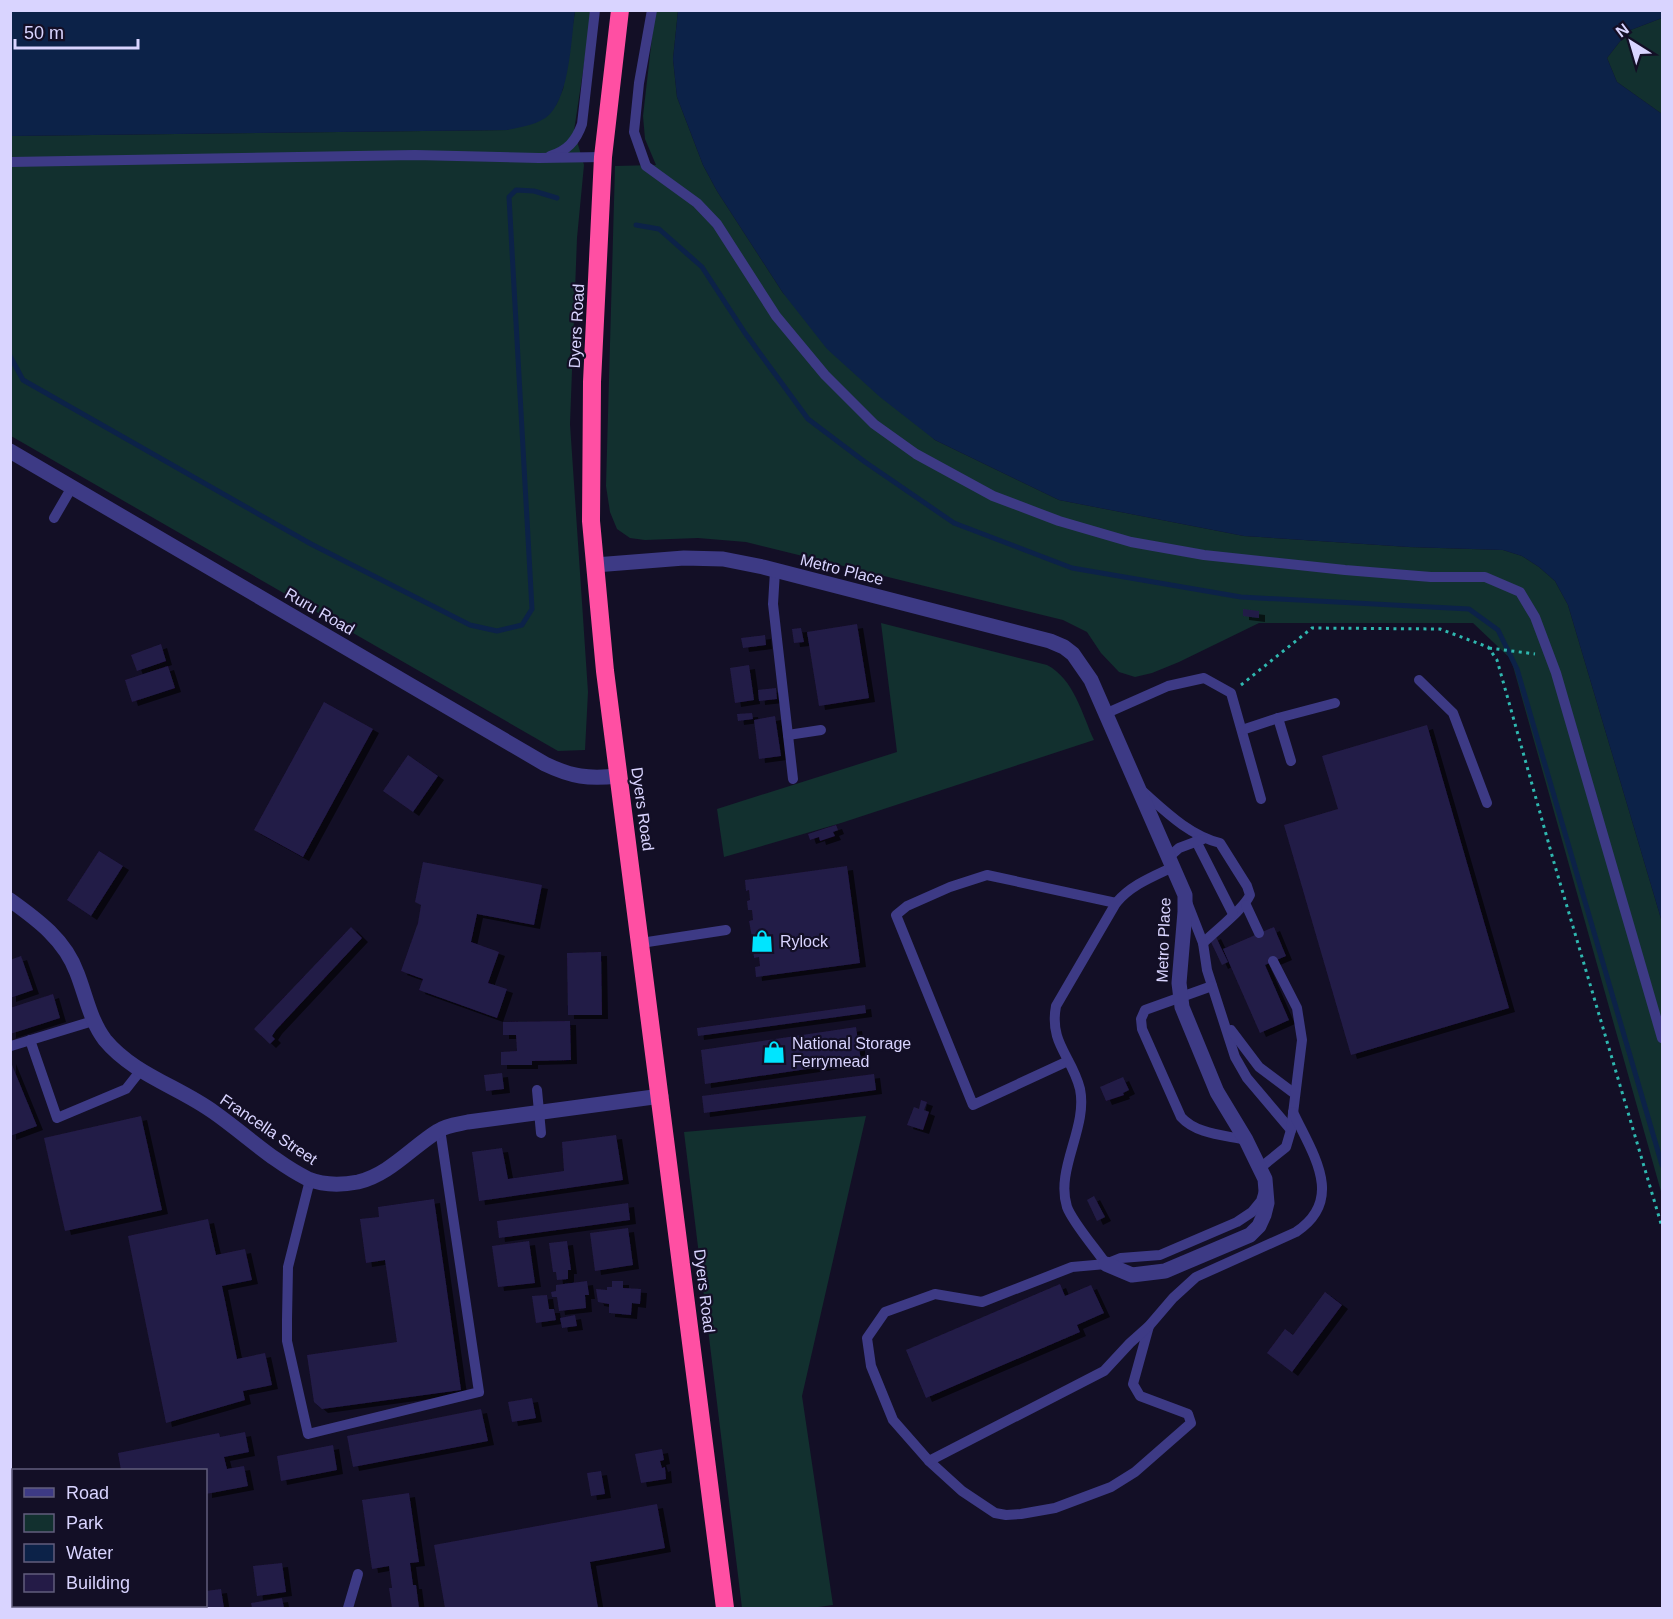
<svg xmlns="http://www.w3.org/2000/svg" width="1673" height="1619" viewBox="0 0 1673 1619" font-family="Arial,sans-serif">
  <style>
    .green { fill: #12302f }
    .water { fill: #0c2248 }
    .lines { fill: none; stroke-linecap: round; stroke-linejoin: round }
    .stream { stroke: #0c2248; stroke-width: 5 }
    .building { fill: #241b47; filter: url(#shadow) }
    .path { stroke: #2fb8b0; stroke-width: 3; stroke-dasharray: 3 4.5; stroke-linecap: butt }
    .lane { stroke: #3d3a85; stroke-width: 10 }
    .street { stroke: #3d3a85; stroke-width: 15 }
    .highway { stroke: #ff4fa3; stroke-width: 18 }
    .labels { text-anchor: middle; stroke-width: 4.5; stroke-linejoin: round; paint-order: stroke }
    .street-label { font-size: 16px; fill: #d9d4ff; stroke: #130f26 }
    .poi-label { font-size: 16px; fill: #d9d4ff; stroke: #130f26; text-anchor: start }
  </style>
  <defs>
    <filter id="shadow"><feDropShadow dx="6" dy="4" stdDeviation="0" flood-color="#0009"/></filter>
  </defs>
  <rect width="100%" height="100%" fill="#130f26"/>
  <g class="green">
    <path d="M575 11H592L574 131 584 165 577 238 570 424 588 692 585 750 558 751 11 436V136L507 130 556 105 563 89Z"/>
    <path d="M655 11H678L673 59 677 97 703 165 717 191 783 293 935 440 1059 500 1244 536 1409 547 1503 550 1522 556 1539 567 1555 581 1568 605 1662 922V1195L1511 659 1473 623H1259L1179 662 1152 673 1135 677 1119 672 1101 653 1087 632 1063 620 746 542 698 538 645 540 630 538 617 529 610 512 606 486 615 166 656 165 645 139 643 116Z"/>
    <path d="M1662 18V114L1617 82 1607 58 1628 31Z"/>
    <path d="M881 623 1047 665C1074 679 1082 714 1094 740L841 823 724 857 717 809 897 752Z"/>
    <path d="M866 1116 802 1396 833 1605 811 1608H742L684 1132Z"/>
  </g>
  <g class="water">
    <path d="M10 11 11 10 575 11C571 39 570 92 550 114 539 125 521 127 507 130L11 136Z"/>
    <path d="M678 11H1662V18L1628 31 1607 58 1617 82 1662 114V922L1568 605 1555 581 1539 567 1522 556 1503 550 1409 547 1244 536 1059 500 935 440 880 397 827 349 783 293 717 191 703 165 677 97 673 59Z"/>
  </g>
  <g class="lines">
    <g class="stream">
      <path d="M636 225 659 229 702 267 745 333 808 419 865 462 954 523 1072 568 1241 597 1469 609 1498 630 1517 669 1662 1165"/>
      <path d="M10 356 23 380 311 544 470 625 497 631 522 625 532 609 509 197 516 190 534 191 557 198"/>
    </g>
  </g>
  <g class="building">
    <path d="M1243 609 1259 611V618L1243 616Z"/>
    <path d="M857 624 869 698 819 706 807 632Z"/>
    <path d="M801 628 804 642 794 643 792 629Z"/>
    <path d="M765 635 766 645 743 648 741 638Z"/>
    <path d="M161 644 166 661 137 671 131 655Z"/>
    <path d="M749 665 754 700 735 703 730 668Z"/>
    <path d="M168 666 175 688 132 702 125 680Z"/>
    <path d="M776 688 777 699 759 701 758 690Z"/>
    <path d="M324 702 373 729 303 857 254 830Z"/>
    <path d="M752 713 753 719 738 721 737 714Z"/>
    <path d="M775 716 781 756 759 759 754 720Z"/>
    <path d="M1427 725 1509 1008 1351 1055 1284 825 1338 809 1322 756Z"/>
    <path d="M408 755 438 776 413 812 383 791Z"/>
    <path d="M836 825 838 830 833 832 835 836 820 841 819 837 810 840 808 834Z"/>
    <path d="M99 851 123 866 91 916 67 900Z"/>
    <path d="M423 862 542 885 534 925 477 914 471 942 499 952 488 983 507 989 497 1018 419 990 423 979 401 971 418 923 421 905 415 902Z"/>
    <path d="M847 866 860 963 756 977 755 967 760 966 759 957 754 958 753 947H757L756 937H752L749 921 753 920 752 910H748L747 901 750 900 749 890 746 891 745 880Z"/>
    <path d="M351 927 362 938 276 1030 272 1036 275 1039 270 1044 254 1029Z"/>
    <path d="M1274 927 1286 956 1265 965 1289 1020 1260 1033 1223 949Z"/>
    <path d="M1215 935 1228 962 1222 965 1209 938Z"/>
    <path d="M601 952 602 1015H568L567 953Z"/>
    <path d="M21 956 33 990 10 998V960Z"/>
    <path d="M53 994 60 1018 10 1034V1008Z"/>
    <path d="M865 1005 866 1013 698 1036 697 1028Z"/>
    <path d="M570 1021 571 1060 532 1061V1065H501V1052L517 1051 516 1035H503V1022Z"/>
    <path d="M856 1027 861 1061 705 1084 701 1050Z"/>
    <path d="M10 1060 37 1126 10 1136Z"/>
    <path d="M502 1073 504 1089 486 1091 484 1075Z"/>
    <path d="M874 1074 876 1090 704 1113 702 1096Z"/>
    <path d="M1123 1077 1129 1090 1123 1093 1124 1095 1106 1101 1100 1087Z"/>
    <path d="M921 1100 927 1102 924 1110 929 1112 923 1130 907 1125 914 1107 919 1109Z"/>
    <path d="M141 1116 162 1210 65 1231 44 1138Z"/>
    <path d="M616 1135 623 1180 479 1201 472 1152 502 1148 508 1179 564 1171 562 1142Z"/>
    <path d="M1094 1196 1105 1217 1097 1221 1087 1200Z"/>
    <path d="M434 1199 461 1390 322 1409 314 1402 307 1355 397 1342 385 1260 366 1263 360 1219 379 1217 378 1207Z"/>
    <path d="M628 1203 630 1220 499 1238 497 1221Z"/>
    <path d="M208 1219 216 1255 245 1249 252 1280 222 1286 237 1359 265 1353 272 1385 243 1391 245 1400 166 1423 128 1236Z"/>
    <path d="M628 1228 633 1265 595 1271 590 1233Z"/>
    <path d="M529 1241 535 1283 498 1287 492 1246Z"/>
    <path d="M567 1241 571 1270H568V1279L557 1280 556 1272H553L549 1243Z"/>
    <path d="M587 1281 589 1295H585L586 1308 559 1311 557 1297H552L551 1292 556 1291V1285Z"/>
    <path d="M612 1281H623V1288L641 1289 640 1304 632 1303 631 1315 609 1313V1304L598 1302 596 1289 607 1290V1287H612Z"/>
    <path d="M1060 1284 1065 1296 1091 1285 1104 1313 1077 1325 1080 1332 926 1398 906 1350Z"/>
    <path d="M1325 1292 1342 1305 1292 1372 1267 1353 1285 1329 1293 1335Z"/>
    <path d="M547 1295 549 1309H554L556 1320 536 1323 532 1296Z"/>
    <path d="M575 1315 577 1326 562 1328 560 1318Z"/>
    <path d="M532 1398 536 1418 512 1422 508 1402Z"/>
    <path d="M481 1409 488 1441 353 1467 347 1436Z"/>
    <path d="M245 1432 249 1452 224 1457 227 1469 244 1466 248 1486 206 1494V1470H121L118 1453 219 1433 220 1437Z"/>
    <path d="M333 1445 337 1470 281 1481 277 1456Z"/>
    <path d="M662 1449 664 1460 660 1461 662 1468 665 1467 666 1479 641 1483 635 1454Z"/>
    <path d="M601 1471 605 1494 591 1496 587 1473Z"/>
    <path d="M409 1493 419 1562 410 1563 413 1585H416L419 1608H392L389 1588H392L389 1566 372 1569 362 1500Z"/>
    <path d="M657 1504 665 1548 590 1562 598 1608H445L434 1545Z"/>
    <path d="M282 1563 286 1592 257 1596 253 1566Z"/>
    <path d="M221 1589 224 1608H134L133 1606H206V1591Z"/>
    <path d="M282 1598 284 1608H252L251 1603Z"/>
  </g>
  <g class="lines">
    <g class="path">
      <path d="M1489 648 1535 654"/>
      <path d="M1241 685 1312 628 1440 629 1488 647 1497 660 1555 866 1662 1227"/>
    </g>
    <g class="lane">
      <path d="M652 10 639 83 634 132 646 166 697 203 717 224 776 316 825 375 874 424 916 454 993 496 1059 521 1131 542 1204 555 1345 570 1431 577H1485L1520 592 1535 617 1556 673 1662 1038"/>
      <path d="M550 156C567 151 576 141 582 124L595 10"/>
      <path d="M10 162 415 155 539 158 603 157"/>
      <path d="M54 518 72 487"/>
      <path d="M775 571 773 604 793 779"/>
      <path d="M1419 680 1453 713 1487 803"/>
      <path d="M1107 713 1168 686 1204 678 1231 693 1261 799"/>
      <path d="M1242 730 1278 718"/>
      <path d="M788 735 821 730"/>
      <path d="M1291 761 1278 718 1335 703"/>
      <path d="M1140 789C1164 810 1188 835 1220 843L1247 886 1250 895C1243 910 1216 930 1203 943"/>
      <path d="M1196 841 1233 914"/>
      <path d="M1169 857 1179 848 1203 839"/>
      <path d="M1187 902 1203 943 1207 970 1235 1057 1247 1078 1291 1130"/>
      <path d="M1246 905 1259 933"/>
      <path d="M641 943 726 930"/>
      <path d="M1212 986 1145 1010 1141 1019 1142 1029 1181 1117C1196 1134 1224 1135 1246 1140"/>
      <path d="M1231 1030 1259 1067 1295 1094"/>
      <path d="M30 1040 57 1118 126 1089 141 1070"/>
      <path d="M11 1046 93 1021"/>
      <path d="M1068 1061 973 1105 896 915 907 906 950 887 987 875 1116 903"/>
      <path d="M537 1090 541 1133"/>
      <path d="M1260 1168 1286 1147 1291 1130 1302 1040 1297 1008 1273 961"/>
      <path d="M310 1180 288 1267 287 1320V1341L308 1434 479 1392 440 1129"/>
      <path d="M1106 1264C1096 1249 1073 1223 1067 1207 1055 1169 1088 1128 1080 1089 1072 1056 1049 1044 1056 1006L1116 903C1131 885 1152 877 1173 867"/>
      <path d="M1149 1326 1133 1384 1140 1396 1188 1414 1191 1423 1135 1472 1111 1487 1055 1508 1021 1514 1006 1515 995 1513 962 1491 929 1461 893 1420 871 1366 867 1338 885 1312 935 1294 982 1302 1072 1267 1106 1264 1121 1258 1160 1255 1237 1222 1252 1212 1261 1201 1264 1191"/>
      <path d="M929 1461 1104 1371 1130 1343 1149 1326 1173 1298 1196 1277 1296 1232C1346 1199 1312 1153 1293 1112"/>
      <path d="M348 1608 358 1574"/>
    </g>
    <g class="street">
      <path d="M10 451 545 764C572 777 588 779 618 776"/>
      <path d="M595 565 684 558 723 559 763 567 1050 641 1064 647 1073 654 1091 680 1185 895V912L1179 983 1182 1007 1217 1092 1246 1140 1265 1179 1267 1203 1264 1215 1259 1226 1250 1235 1165 1271 1132 1275 1106 1264"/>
      <path d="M10 900C38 920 65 940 77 973 86 996 90 1020 105 1040 134 1075 180 1087 215 1113 246 1135 274 1162 308 1179 323 1185 342 1185 358 1182 389 1175 412 1147 438 1131 446 1125 459 1124 468 1122L661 1096"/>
    </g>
    <path class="highway" d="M620 10 603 157 592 382 591 521 605 671 725 1608"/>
  </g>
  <defs>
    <g id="shop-bare" transform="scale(1.8)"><path d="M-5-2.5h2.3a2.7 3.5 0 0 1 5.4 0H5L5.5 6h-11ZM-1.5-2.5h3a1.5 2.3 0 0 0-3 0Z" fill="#00e5ff" stroke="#130f26" stroke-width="2.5" paint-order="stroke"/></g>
  </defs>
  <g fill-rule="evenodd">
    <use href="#shop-bare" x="762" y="941"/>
    <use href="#shop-bare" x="774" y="1052"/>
  </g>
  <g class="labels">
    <g class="street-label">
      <text transform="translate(576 326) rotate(-87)" y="6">Dyers Road</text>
      <text transform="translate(842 569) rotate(14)" y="6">Metro Place</text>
      <text transform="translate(320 611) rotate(30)" y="6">Ruru Road</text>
      <text transform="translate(643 809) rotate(82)" y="6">Dyers Road</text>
      <text transform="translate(1163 940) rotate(-88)" y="6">Metro Place</text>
      <text transform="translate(269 1129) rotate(34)" y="6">Francella Street</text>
      <text transform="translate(705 1291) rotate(83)" y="6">Dyers Road</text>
    </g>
    <g class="poi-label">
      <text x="780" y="947">Rylock</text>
      <text x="792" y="1049">National Storage<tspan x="792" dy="18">Ferrymead</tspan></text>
    </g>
  </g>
  <rect width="1673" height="1619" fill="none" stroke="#d9d4ff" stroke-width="24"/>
  <rect x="12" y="1469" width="195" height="138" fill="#130f26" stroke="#625e7d" stroke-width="1.5"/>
  <rect x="24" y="1488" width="30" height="9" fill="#3d3a85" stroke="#625e7d" stroke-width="1.5"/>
  <text x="66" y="1499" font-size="18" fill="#d9d4ff">Road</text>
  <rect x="24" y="1514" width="30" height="18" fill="#12302f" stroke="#625e7d" stroke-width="1.5"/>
  <text x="66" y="1529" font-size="18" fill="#d9d4ff">Park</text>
  <rect x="24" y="1544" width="30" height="18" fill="#0c2248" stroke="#625e7d" stroke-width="1.5"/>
  <text x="66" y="1559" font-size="18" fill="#d9d4ff">Water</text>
  <rect x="24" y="1574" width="30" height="18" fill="#241b47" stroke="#625e7d" stroke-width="1.5"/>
  <text x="66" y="1589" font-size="18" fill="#d9d4ff">Building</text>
  <g transform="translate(1631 42) rotate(323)" stroke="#130f26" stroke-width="4.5" paint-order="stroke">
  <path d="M0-4.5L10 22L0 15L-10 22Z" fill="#d9d4ff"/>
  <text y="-9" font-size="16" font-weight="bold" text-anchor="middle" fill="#d9d4ff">N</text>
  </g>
  <path d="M15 39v9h123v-9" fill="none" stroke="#d9d4ff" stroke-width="3"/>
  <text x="24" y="39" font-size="18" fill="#d9d4ff" stroke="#130f26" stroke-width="4.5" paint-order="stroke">50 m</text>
</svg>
